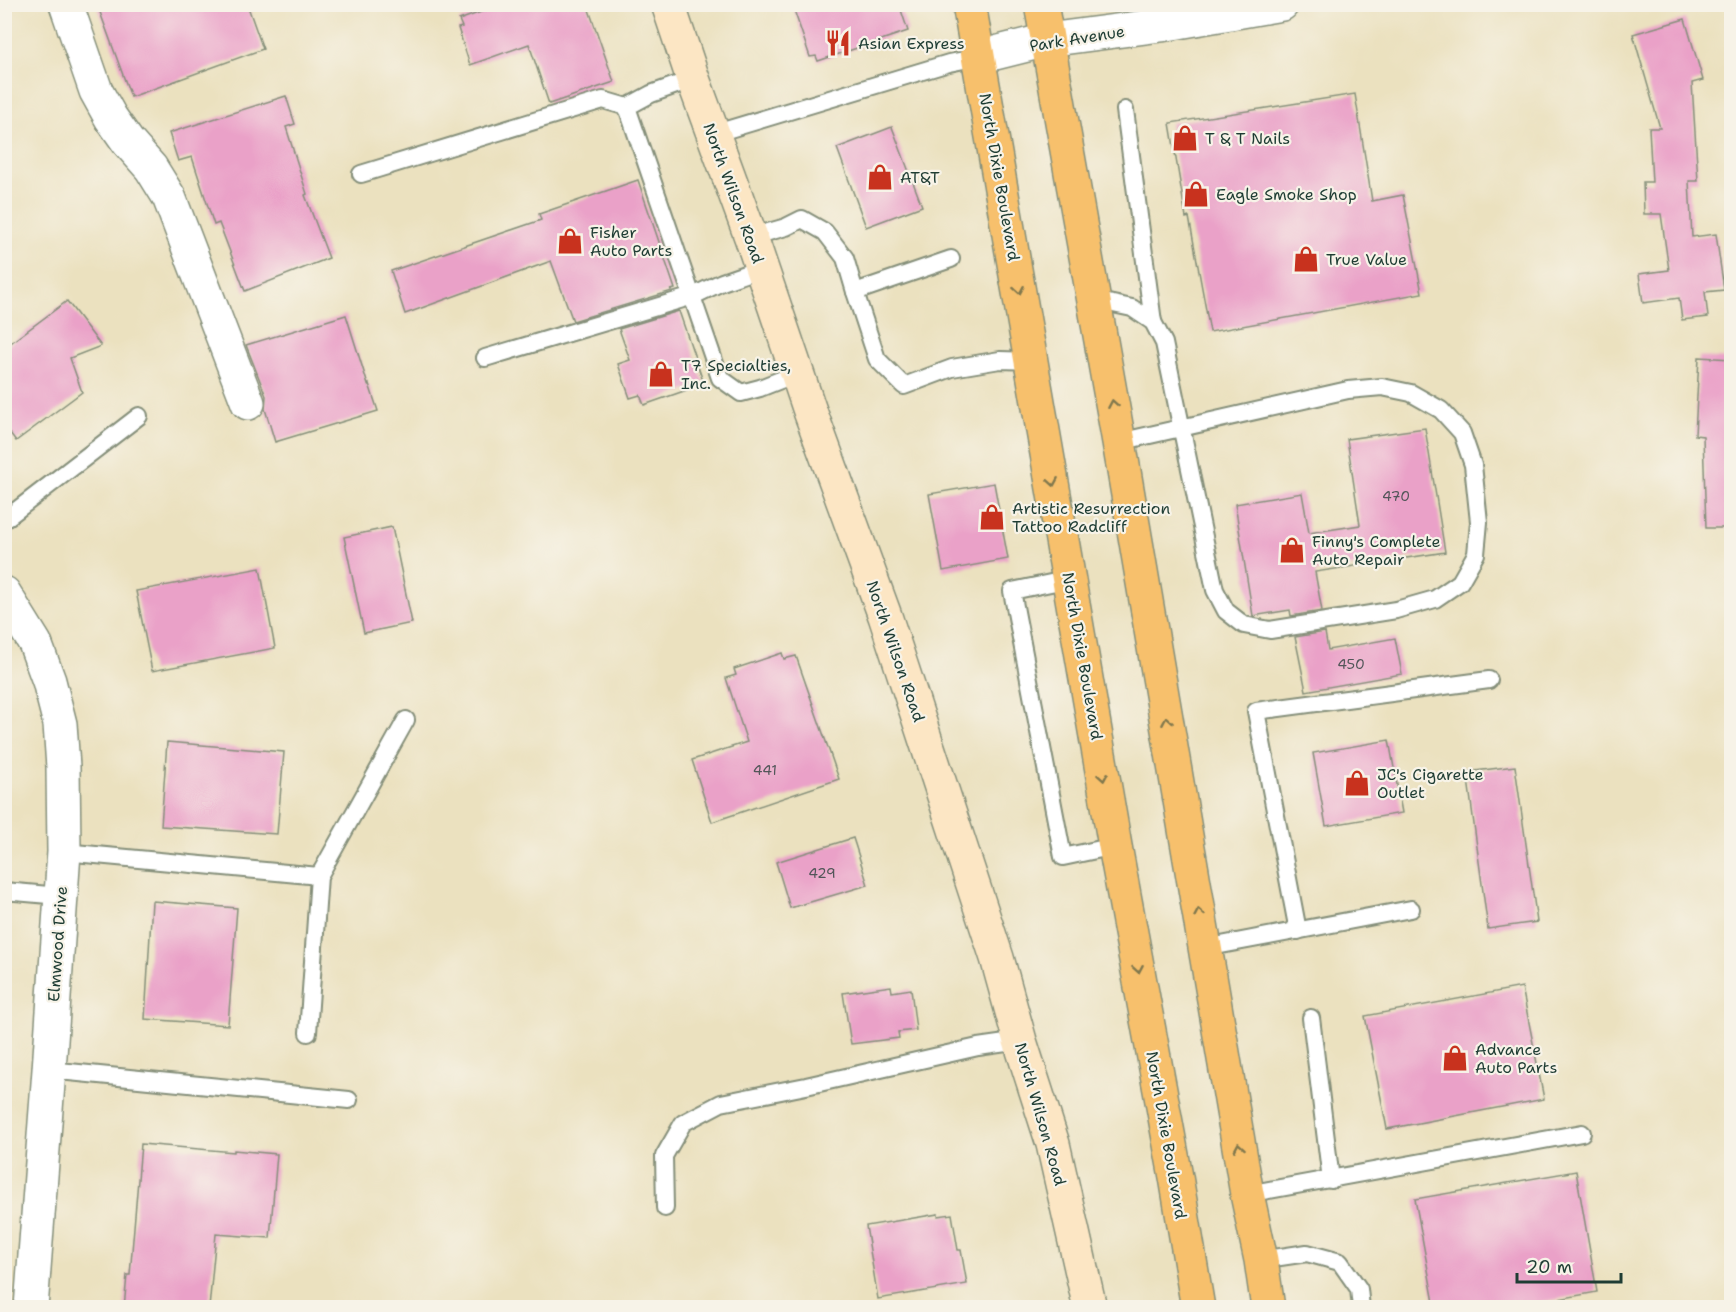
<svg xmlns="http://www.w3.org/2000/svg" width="1736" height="1312" viewBox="0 0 1736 1312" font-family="'Shantell Sans',sans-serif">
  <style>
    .building { fill: #eaa1c8 }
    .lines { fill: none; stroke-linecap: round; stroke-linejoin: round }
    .service-casing { stroke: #858f7a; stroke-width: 20 }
    .minor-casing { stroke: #858f7a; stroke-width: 36 }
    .secondary-casing { stroke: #858f7a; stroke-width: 36 }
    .trunk-casing { stroke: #858f7a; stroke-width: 36 }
    .service { stroke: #fff; stroke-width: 16 }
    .minor { stroke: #fff; stroke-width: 33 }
    .secondary { stroke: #fce6c4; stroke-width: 33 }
    .trunk { stroke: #f7c06c; stroke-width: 33 }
    .oneway { stroke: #80784d }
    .labels { text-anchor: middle; stroke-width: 4.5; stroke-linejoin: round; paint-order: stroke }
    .number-label { font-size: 14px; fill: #525659 }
    .street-label { font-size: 16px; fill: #1f3d34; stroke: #f7f3e8 }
    .poi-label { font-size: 16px; fill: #1f3d34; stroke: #f7f3e8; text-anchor: start }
  </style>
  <rect width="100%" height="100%" fill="#f7f3e8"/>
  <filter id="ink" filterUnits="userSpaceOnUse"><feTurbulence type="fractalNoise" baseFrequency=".0167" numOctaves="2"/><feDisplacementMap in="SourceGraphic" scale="12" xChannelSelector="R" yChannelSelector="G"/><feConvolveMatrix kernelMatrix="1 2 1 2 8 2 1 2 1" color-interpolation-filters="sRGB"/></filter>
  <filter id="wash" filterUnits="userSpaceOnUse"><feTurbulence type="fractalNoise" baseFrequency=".008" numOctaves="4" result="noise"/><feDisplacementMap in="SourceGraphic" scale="24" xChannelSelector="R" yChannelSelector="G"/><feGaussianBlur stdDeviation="1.35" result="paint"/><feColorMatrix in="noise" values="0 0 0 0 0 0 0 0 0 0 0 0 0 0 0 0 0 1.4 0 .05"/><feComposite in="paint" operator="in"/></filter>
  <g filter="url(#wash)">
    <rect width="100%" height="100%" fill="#ebe1bf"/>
    <g id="blocks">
      <g class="building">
        <path d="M97 4H247L263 49 131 97Z"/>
        <path d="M503 4H587L614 82 549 104 529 44 470 65 458 28 462 27 459 20Z"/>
        <path d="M792 4H899L908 31 818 61 816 56 810 57Z"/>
        <path d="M1685 19 1703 80 1692 83 1698 181H1689L1692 237 1716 234 1724 290 1705 292 1708 317 1682 320 1679 298 1643 303 1639 274 1669 270 1661 214H1644L1643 182H1652L1649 128H1660L1633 34Z"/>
        <path d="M1355 94 1372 201 1403 195 1422 293 1210 332 1189 217 1186 218 1170 123Z"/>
        <path d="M286 96 295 124 286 127 307 194 305 195 329 258 245 291 219 223 214 225 192 157 178 161 169 133Z"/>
        <path d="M892 127 922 206 866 227 837 148Z"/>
        <path d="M638 180 675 289 671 290 672 291 573 321 551 261 405 314 391 271 541 220 539 214Z"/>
        <path d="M67 301 101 346 70 358 82 392 16 441 4 425V348Z"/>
        <path d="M679 311 704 384 644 405 640 395 630 398 618 364 630 360 619 329Z"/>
        <path d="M346 315 368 385 369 384 378 411 275 442 265 409 266 396 246 345Z"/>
        <path d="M1699 357 1731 359V528H1706L1703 436 1695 435Z"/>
        <path d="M1425 428 1445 552 1315 572 1322 611 1291 616 1290 610 1253 616 1235 504 1302 493 1309 533 1360 525 1347 439Z"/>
        <path d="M994 483 1008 559 943 571 929 494Z"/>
        <path d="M392 527 412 623 364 633 344 537Z"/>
        <path d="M260 568 275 648 152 671 136 591Z"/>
        <path d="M1325 632 1328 650 1395 638 1402 674 1306 691 1295 637Z"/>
        <path d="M782 653 784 659 796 656 839 779 712 822 692 760 747 742 726 678 736 675 734 669Z"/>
        <path d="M1389 740 1402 813 1326 826 1313 753Z"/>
        <path d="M167 742 284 752 277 834 161 826Z"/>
        <path d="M1515 766 1537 922 1488 929 1467 772Z"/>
        <path d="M853 838 868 885 790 908 776 862Z"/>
        <path d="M152 901 237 908 228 1025 145 1019Z"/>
        <path d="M891 986 892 992 911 989 916 1030 898 1032 899 1038 851 1044 843 993Z"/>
        <path d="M1522 987 1544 1099 1387 1129 1365 1016Z"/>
        <path d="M141 1144 234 1152V1150L277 1154 270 1238 216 1234 209 1308H124L127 1275H130Z"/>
        <path d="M1576 1171 1597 1292 1510 1308H1435L1415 1199Z"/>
        <path d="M938 1214V1216L952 1214 958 1250H961L967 1284 878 1299 866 1226Z"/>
      </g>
    </g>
  </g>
  <g filter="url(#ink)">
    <use href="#blocks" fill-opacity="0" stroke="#858f7a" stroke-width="1.5"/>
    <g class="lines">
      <g class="service-casing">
        <g id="service">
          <path d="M693 79 651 94 627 107 720 378 741 393 760 388 798 373"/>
          <path d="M1125 110 1153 322"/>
          <path d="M713 134 949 63 979 57"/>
          <path d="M361 174 603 100 627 107"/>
          <path d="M751 237 786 227 802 219 825 232 845 258 855 292"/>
          <path d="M951 259 855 292 877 359 904 386 952 368 1000 360 1032 361"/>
          <path d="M1094 300 1132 308 1153 322 1164 343 1215 590 1226 611 1244 625 1270 630 1396 610 1435 599 1460 582 1476 554 1479 522 1473 465 1462 433 1441 410 1411 393 1382 387 1348 390 1119 442"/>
          <path d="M485 358 693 296 722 282 762 268"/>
          <path d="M4 520 139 416"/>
          <path d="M1070 579 1012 591 1063 857 1115 846"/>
          <path d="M64 852 319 876 406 720"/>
          <path d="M4 891 60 896"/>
          <path d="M1298 931 1256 711 1489 680"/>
          <path d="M1205 948 1411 909"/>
          <path d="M1311 1018 1331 1180"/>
          <path d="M308 1033 319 876"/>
          <path d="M49 1070 349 1100"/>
          <path d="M1247 1194 1582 1133"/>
          <path d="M665 1208 664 1156 683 1123 721 1103 806 1086 978 1047 1020 1041"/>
          <path d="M1261 1260 1307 1253 1340 1262 1359 1289 1361 1308"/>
        </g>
      </g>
      <g class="minor-casing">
        <g id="minor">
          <path d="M66 4 96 91 111 118 128 142 151 168 169 197 248 403"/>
          <path d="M979 57 1047 40 1161 25 1282 4"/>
          <path d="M4 593 35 643 49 681 60 724 63 767 64 852 49 1070 31 1308"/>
        </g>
      </g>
      <g class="secondary-casing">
        <path id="secondary" d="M668 4 693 79 751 237 810 411 885 616 997 958 1020 1041 1053 1144 1090 1308"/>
      </g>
      <g class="trunk-casing">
        <g id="trunk">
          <path d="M969 4 1115 846 1176 1177 1198 1308"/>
          <path d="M1041 4 1119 442 1247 1194 1261 1260 1268 1308"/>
        </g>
      </g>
      <use href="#service" class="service"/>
      <use href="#minor" class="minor"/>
      <use href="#secondary" class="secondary"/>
      <use href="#trunk" class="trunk"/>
    </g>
    <defs><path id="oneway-chevron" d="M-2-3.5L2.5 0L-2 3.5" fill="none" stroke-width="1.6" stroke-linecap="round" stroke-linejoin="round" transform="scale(1.5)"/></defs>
    <g class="oneway">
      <use href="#oneway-chevron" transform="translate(1019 290) rotate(80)"/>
      <use href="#oneway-chevron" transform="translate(1113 404) rotate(-100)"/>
      <use href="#oneway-chevron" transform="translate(1053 482) rotate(80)"/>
      <use href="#oneway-chevron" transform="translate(1167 721) rotate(-100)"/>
      <use href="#oneway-chevron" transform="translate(1103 777) rotate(80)"/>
      <use href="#oneway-chevron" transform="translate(1199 913) rotate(-100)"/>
      <use href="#oneway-chevron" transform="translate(1138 969) rotate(80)"/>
      <use href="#oneway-chevron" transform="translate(1239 1147) rotate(-100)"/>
    </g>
  </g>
  <defs>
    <g id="restaurant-bare" transform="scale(2.07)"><path d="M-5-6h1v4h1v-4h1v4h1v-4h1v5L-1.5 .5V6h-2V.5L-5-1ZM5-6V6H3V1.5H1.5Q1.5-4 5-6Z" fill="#c8321e" stroke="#f7f3e8" stroke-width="2.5" paint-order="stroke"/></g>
    <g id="shop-bare" transform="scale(2.07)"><path d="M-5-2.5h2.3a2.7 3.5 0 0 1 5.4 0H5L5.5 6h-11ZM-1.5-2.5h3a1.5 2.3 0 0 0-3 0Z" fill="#c8321e" stroke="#f7f3e8" stroke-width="2.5" paint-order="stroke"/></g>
  </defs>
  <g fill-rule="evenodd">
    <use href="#restaurant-bare" x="838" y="43"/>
    <use href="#shop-bare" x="1185" y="138"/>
    <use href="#shop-bare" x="880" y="177"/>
    <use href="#shop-bare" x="1196" y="194"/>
    <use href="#shop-bare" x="570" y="241"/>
    <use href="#shop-bare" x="1306" y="259"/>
    <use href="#shop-bare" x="661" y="374"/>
    <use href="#shop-bare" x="992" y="517"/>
    <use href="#shop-bare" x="1292" y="550"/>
    <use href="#shop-bare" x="1357" y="783"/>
    <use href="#shop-bare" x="1455" y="1058"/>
  </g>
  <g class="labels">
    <g class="number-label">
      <text x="1396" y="501">470</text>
      <text x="1351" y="669">450</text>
      <text x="765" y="775">441</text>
      <text x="822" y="878">429</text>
    </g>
    <g class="street-label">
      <text transform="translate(1077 38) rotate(-9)" y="6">Park Avenue</text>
      <text transform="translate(1000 177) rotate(80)" y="6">North Dixie Boulevard</text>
      <text transform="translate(734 193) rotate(70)" y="6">North Wilson Road</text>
      <text transform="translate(896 651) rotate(71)" y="6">North Wilson Road</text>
      <text transform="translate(1083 656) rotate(80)" y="6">North Dixie Boulevard</text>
      <text transform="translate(57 944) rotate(-86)" y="6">Elmwood Drive</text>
      <text transform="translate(1041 1114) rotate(74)" y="6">North Wilson Road</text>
      <text transform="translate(1167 1135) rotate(80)" y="6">North Dixie Boulevard</text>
    </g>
    <g class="poi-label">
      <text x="858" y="49">Asian Express</text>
      <text x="1205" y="144">T &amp; T Nails</text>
      <text x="900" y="183">AT&amp;T</text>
      <text x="1216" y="200">Eagle Smoke Shop</text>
      <text x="590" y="238">Fisher<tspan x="590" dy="18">Auto Parts</tspan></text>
      <text x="1326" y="265">True Value</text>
      <text x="681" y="371">T7 Specialties,<tspan x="681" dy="18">Inc.</tspan></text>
      <text x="1012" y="514">Artistic Resurrection<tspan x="1012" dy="18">Tattoo Radcliff</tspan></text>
      <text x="1312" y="547">Finny's Complete<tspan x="1312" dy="18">Auto Repair</tspan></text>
      <text x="1377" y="780">JC's Cigarette<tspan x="1377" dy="18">Outlet</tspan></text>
      <text x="1475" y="1055">Advance<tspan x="1475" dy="18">Auto Parts</tspan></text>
    </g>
  </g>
  <rect width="1736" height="1312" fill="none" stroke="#f7f3e8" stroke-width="24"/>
  <path d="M1517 1273v9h104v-9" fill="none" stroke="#1f3d34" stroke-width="3"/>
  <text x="1526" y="1273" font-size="18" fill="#1f3d34" stroke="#f7f3e8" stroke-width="4.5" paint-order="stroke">20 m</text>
</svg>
